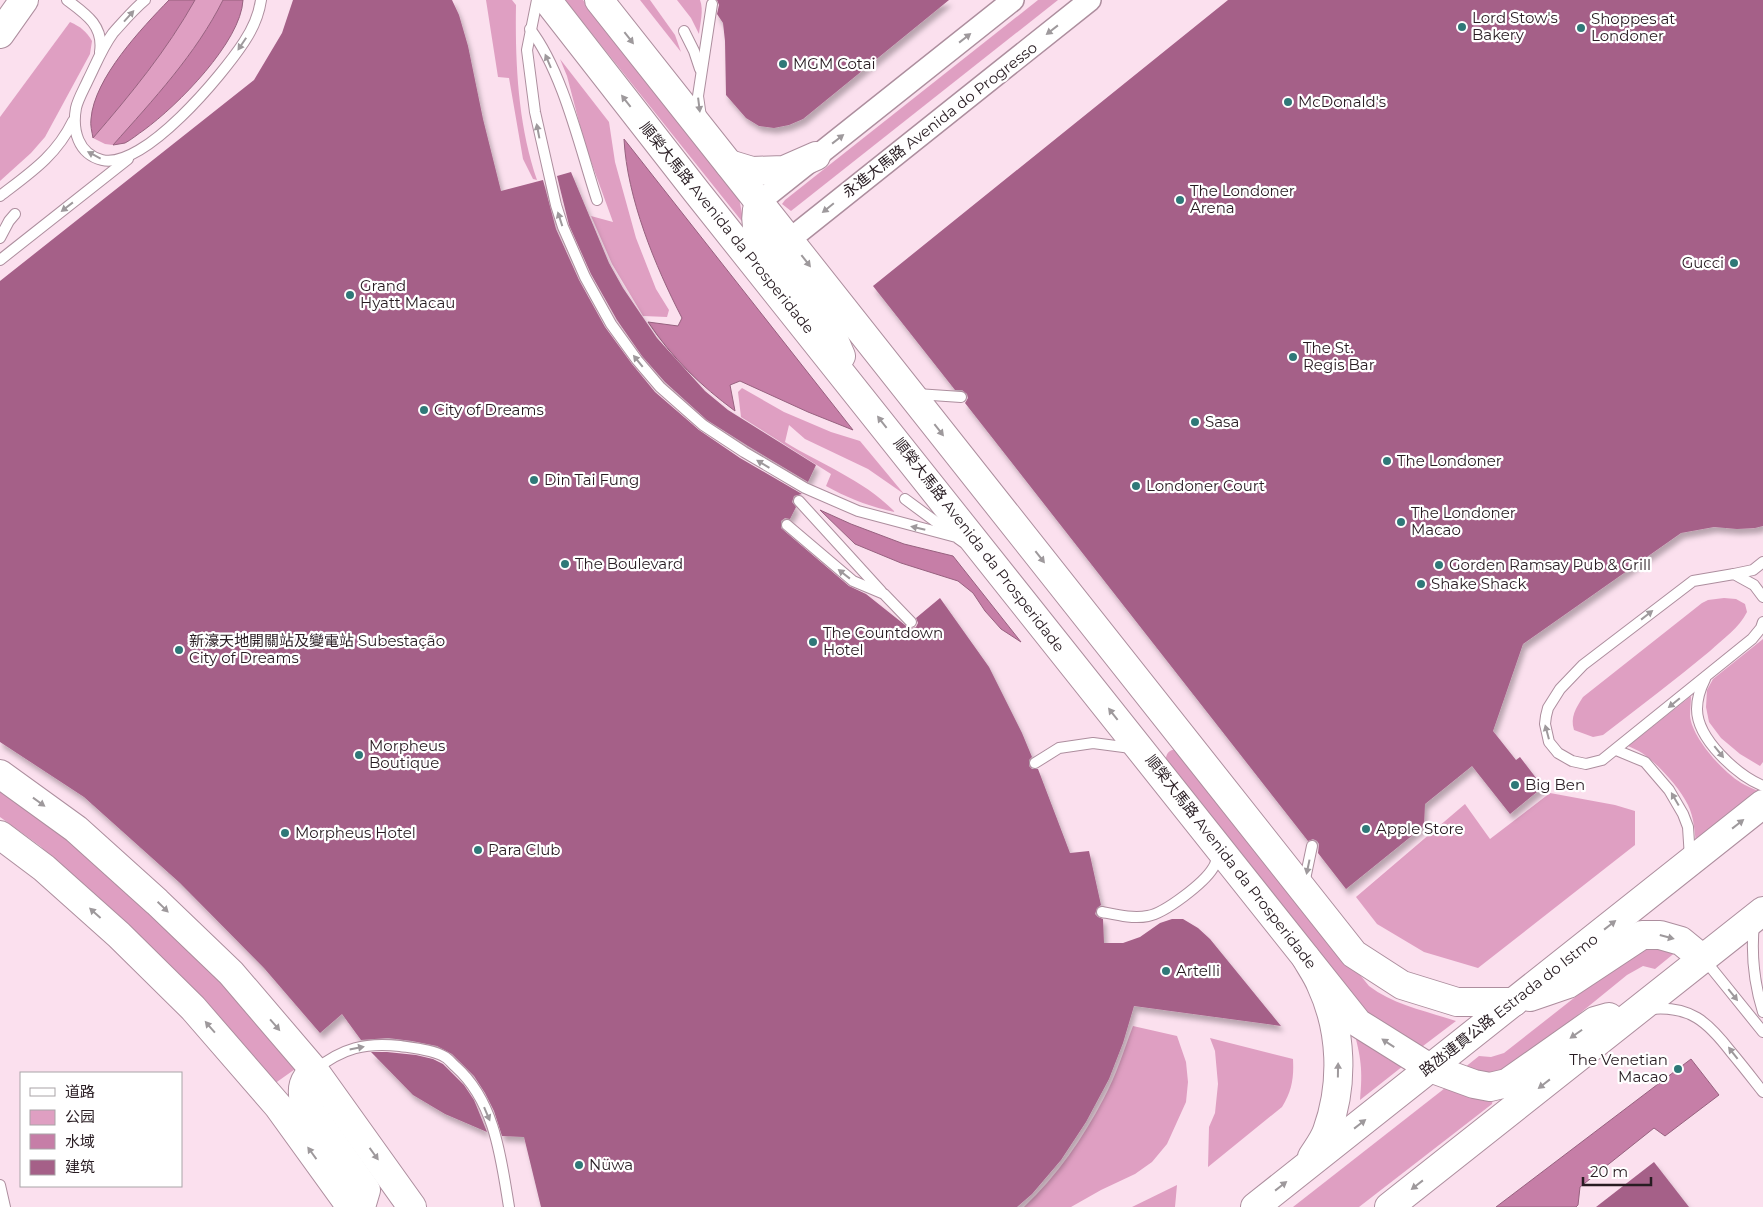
<svg xmlns="http://www.w3.org/2000/svg" width="1763" height="1207" viewBox="0 0 1763 1207" font-family="Montserrat,'Noto Sans SC',sans-serif">
  <style>
    .green { fill: #df9fc2 }
    .water { fill: #c67ea7; stroke: #97617f }
    .building { fill: #a56088; filter: url(#shadow) }
    .lines { fill: none; stroke-linecap: round; stroke-linejoin: round }
    .lane-casing { stroke: #ad8e9e; stroke-width: 12 }
    .street-casing { stroke: #ad8e9e; stroke-width: 24 }
    .secondary-casing { stroke: #ad8e9e; stroke-width: 30 }
    .primary-casing { stroke: #ad8e9e; stroke-width: 30 }
    .lane { stroke: #fff; stroke-width: 10 }
    .street { stroke: #fff; stroke-width: 21 }
    .secondary { stroke: #fff; stroke-width: 28 }
    .primary { stroke: #fff; stroke-width: 28 }
    .oneway { fill: #9e999c }
    .poi-dot { fill: #2f7878; stroke: #fff; stroke-width: 2 }
    .labels { text-anchor: middle; stroke-width: 4.5; stroke-linejoin: round; paint-order: stroke }
    .poi-label { font-size: 15px; fill: #281c22; stroke: #fff; text-anchor: start }
    .street-label { font-size: 15px; fill: #281c22; stroke: #fff }
  </style>
  <defs>
    <filter id="shadow"><feDropShadow dx="3" dy="5.5" stdDeviation="2.5" flood-color="#0004"/></filter>
  </defs>
  <rect width="100%" height="100%" fill="#fbe0ee"/>
  <g class="green">
    <path d="M195 0H223C196 54 153 100 113 145L105 144 93 138C131 94 167 50 195 0Z"/>
    <path d="M486 0H512L516 5C515 63 518 125 537 180L533 179 523 159 509 78 498 77Z"/>
    <path d="M565 0H583L735 192 739 198 744 224Z"/>
    <path d="M640 0H650L675 35 681 52Z"/>
    <path d="M677 0H700C704 10 700 24 699 34L691 18Z"/>
    <path d="M1038 0H1058L791 211 782 204 785 200Z"/>
    <path d="M70 22C81 27 86 31 92 41L90 54 45 137 31 153 0 181V117Z"/>
    <path d="M560 59 609 122 615 162 636 238 656 289 669 310 667 317 643 316 612 264 591 216 613 222 585 145 567 76Z"/>
    <path d="M742 388 784 412 831 432 860 441 904 494 868 469 805 439 789 425 785 442C822 465 864 480 895 512 871 507 847 498 826 486L831 474 741 417 738 392Z"/>
    <path d="M1724 598 1736 599 1745 604 1747 612C1739 628 1723 639 1710 651 1675 680 1639 707 1603 735L1593 737 1574 730C1570 717 1576 708 1583 697L1702 603 1708 600Z"/>
    <path d="M1763 639V762L1760 766 1740 754 1721 738 1709 722 1706 707 1707 690 1713 679Z"/>
    <path d="M1691 696C1691 702 1690 709 1690 716 1692 738 1725 775 1745 785 1750 788 1757 790 1763 793L1696 846C1695 833 1694 817 1688 805 1680 788 1657 763 1642 753 1638 750 1632 748 1628 746Z"/>
    <path d="M1176 749 1181 753 1369 986C1394 1005 1426 1011 1456 1021L1423 1046 1414 1045 1362 1012 1166 763C1165 755 1168 750 1176 749Z"/>
    <path d="M0 786 56 825 223 981 298 1067 274 1084 126 924 40 846 0 817Z"/>
    <path d="M1550 793 1615 805 1635 811V845L1478 968 1424 952 1377 924 1356 897 1465 804 1490 839Z"/>
    <path d="M1651 944 1677 951 1655 969 1643 966 1627 975 1509 1071 1490 1075 1464 1068 1479 1056 1491 1057 1504 1053 1630 954Z"/>
    <path d="M1133 1026 1177 1036 1186 1062 1188 1082 1186 1102 1167 1144 1152 1162 1135 1174 1101 1190 1071 1207H1024C1057 1176 1083 1138 1104 1098 1116 1076 1124 1050 1133 1026Z"/>
    <path d="M1353 1028C1368 1043 1382 1059 1403 1066L1360 1100C1363 1070 1361 1057 1353 1028Z"/>
    <path d="M1210 1038 1293 1059C1294 1078 1292 1091 1282 1107L1208 1167 1209 1127 1215 1113 1218 1084 1215 1051Z"/>
    <path d="M1454 1081 1493 1099 1492 1104 1359 1207H1293Z"/>
    <path d="M1177 1185 1175 1207H1132Z"/>
  </g>
  <g class="water">
    <path d="M169 0H195C167 50 131 94 93 138 92 132 90 125 91 119 94 78 142 28 169 0Z"/>
    <path d="M223 0H243C241 42 177 106 144 130 138 134 131 140 125 143 121 144 117 144 113 145 153 100 196 54 223 0Z"/>
    <path d="M624 139 853 430 808 412 740 381 730 385 735 411C701 386 672 358 648 322L678 326 682 318C655 266 627 198 624 139Z"/>
    <path d="M820 510 851 524 904 544 953 556 1021 642 1001 629 985 611 973 593 958 581 901 563 855 544Z"/>
    <path d="M1691 1059 1719 1095 1665 1136 1654 1128 1580 1187 1578 1205 1576 1207H1496Z"/>
  </g>
  <g class="building">
    <path d="M293 0H452L459 15 468 46 483 119 501 191 543 180 556 229 579 280 605 327 632 364 655 392 699 430 740 458 802 494 794 496 792 502 796 507 790 519 785 518 781 521V528L849 586 866 594 910 629 916 627 918 623 916 618 940 598 989 667 1022 733 1032 757 1029 760V766L1032 769H1038L1070 853 1089 851 1101 905 1097 908 1095 914 1098 917 1103 919 1104 943H1123L1140 937 1160 923 1172 919H1183L1198 928 1210 939 1281 1026 1134 1006 1123 1043 1109 1079 1086 1122 1061 1160 1032 1194 1017 1207H541L524 1137 502 1136 494 1111 485 1093 474 1076 452 1054 437 1046 412 1041 388 1038 361 1040 342 1014 320 1033 264 968 180 883 84 797 0 742V281L254 80 282 33Z"/>
    <path d="M717 0H949L803 119 789 125 774 128 759 126 746 118 726 95 725 41 723 23 717 14 719 5Z"/>
    <path d="M1228 0H1763V526L1755 528 1737 529 1714 527 1681 533 1523 644 1493 731 1516 760 1520 757 1543 787 1510 814 1472 766 1425 804 1424 826 1346 889 1318 853 1319 844 1317 841 1313 839 1308 841 965 403 968 398 967 394 962 390H955L873 286Z"/>
    <path d="M571 172 609 263 623 288 657 338 705 391 728 410 816 465 808 482 748 446 707 420 665 382 642 356 617 320 591 274 569 225 557 176Z"/>
    <path d="M371 1052H387L416 1055 433 1059 443 1064 464 1085 474 1100 487 1132 445 1114 413 1095Z"/>
    <path d="M1654 1162 1689 1207H1596Z"/>
  </g>
  <g class="lines">
    <g class="lane-casing">
      <g id="lane">
        <path d="M67 0C86 14 104 26 100 52"/>
        <path d="M145 0C133 10 123 22 113 33 102 48 96 64 88 80 84 89 78 99 76 108 72 130 78 154 102 160 144 170 223 74 244 42 252 30 259 14 261 0"/>
        <path d="M537 0 527 50 535 112 556 205 563 227 585 277 611 324 637 360 660 387 703 425 744 452 805 488 858 511 956 537 963 542"/>
        <path d="M530 29C563 72 580 148 597 200"/>
        <path d="M684 31 694 51 700 69"/>
        <path d="M701 117 698 96 712 4"/>
        <path d="M0 196C30 173 56 156 73 121"/>
        <path d="M0 238 9 221 15 214"/>
        <path d="M0 260 128 159"/>
        <path d="M917 394 961 397"/>
        <path d="M905 499 951 533"/>
        <path d="M799 501 881 591"/>
        <path d="M787 525 853 581 884 594 911 622"/>
        <path d="M1734 574 1753 570 1763 562"/>
        <path d="M1763 597 1754 585 1734 574 1693 581 1583 665 1560 689 1548 708 1546 716 1545 724 1549 742 1558 753 1572 761 1586 764 1602 760 1752 639 1761 628 1763 622"/>
        <path d="M1705 679C1700 689 1697 698 1697 709 1697 739 1737 775 1763 786"/>
        <path d="M1616 750 1645 762 1669 790 1683 814 1688 827 1690 858"/>
        <path d="M1035 763 1059 748 1093 743 1131 748"/>
        <path d="M1304 884 1312 846"/>
        <path d="M1102 912C1117 915 1133 919 1148 916 1165 913 1204 883 1213 868 1216 864 1217 858 1218 853"/>
        <path d="M1754 924C1751 953 1754 983 1763 1012"/>
        <path d="M1704 959 1763 1032"/>
        <path d="M1650 1009C1690 1005 1708 1022 1731 1052 1742 1065 1752 1078 1763 1092"/>
        <path d="M315 1070C342 1048 366 1042 400 1046 413 1048 434 1050 445 1057 449 1059 452 1064 456 1067 495 1102 501 1158 509 1207"/>
        <path d="M0 1185 5 1207"/>
      </g>
    </g>
    <g class="street-casing">
      <g id="street">
        <path d="M759 202 1013 0"/>
        <path d="M789 240 1090 0"/>
      </g>
    </g>
    <g class="secondary-casing">
      <g id="secondary">
        <path d="M547 0 696 191 1358 1023 1430 1068"/>
        <path d="M599 0 1354 954 1402 985 1457 1002H1514"/>
        <path d="M0 34 24 0"/>
        <path d="M729 164 752 171 784 170 816 156"/>
        <path d="M759 202C755 214 755 223 759 235L824 316 841 356"/>
        <path d="M0 774 76 829 157 902 231 973 314 1070 412 1207"/>
        <path d="M0 835 44 868 119 935 193 1008 278 1106 351 1207"/>
        <path d="M314 1070C303 1080 301 1088 304 1102L366 1190 361 1207"/>
      </g>
    </g>
    <g class="primary-casing">
      <g id="primary">
        <path d="M1306 958C1311 967 1317 975 1321 985 1342 1030 1344 1084 1327 1131 1324 1140 1317 1149 1312 1157"/>
        <path d="M1530 997 1568 984 1642 935H1660L1681 941 1703 959"/>
        <path d="M1430 1068 1474 1084 1490 1087 1507 1083 1595 1021 1609 1017"/>
        <path d="M1255 1207 1763 804"/>
        <path d="M1389 1207 1763 911"/>
      </g>
    </g>
    <use href="#lane" class="lane"/>
    <use href="#street" class="street"/>
    <use href="#secondary" class="secondary"/>
    <use href="#primary" class="primary"/>
  </g>
  <defs><path id="oneway-solid" d="M-6-.8H1V-3.2L6.5 0L1 3.2V.8H-6Z" transform="scale(1.25)"/></defs>
  <g class="oneway">
    <use href="#oneway-solid" transform="translate(129 16) rotate(-48)"/>
    <use href="#oneway-solid" transform="translate(1052 30) rotate(142)"/>
    <use href="#oneway-solid" transform="translate(629 38) rotate(52)"/>
    <use href="#oneway-solid" transform="translate(965 38) rotate(-38)"/>
    <use href="#oneway-solid" transform="translate(242 44) rotate(124)"/>
    <use href="#oneway-solid" transform="translate(548 61) rotate(-113)"/>
    <use href="#oneway-solid" transform="translate(626 101) rotate(-128)"/>
    <use href="#oneway-solid" transform="translate(699 105) rotate(83)"/>
    <use href="#oneway-solid" transform="translate(538 131) rotate(-101)"/>
    <use href="#oneway-solid" transform="translate(838 139) rotate(-38)"/>
    <use href="#oneway-solid" transform="translate(94 155) rotate(-152)"/>
    <use href="#oneway-solid" transform="translate(67 207) rotate(142)"/>
    <use href="#oneway-solid" transform="translate(828 208) rotate(141)"/>
    <use href="#oneway-solid" transform="translate(560 219) rotate(-108)"/>
    <use href="#oneway-solid" transform="translate(806 261) rotate(52)"/>
    <use href="#oneway-solid" transform="translate(638 361) rotate(-129)"/>
    <use href="#oneway-solid" transform="translate(882 422) rotate(-128)"/>
    <use href="#oneway-solid" transform="translate(939 430) rotate(52)"/>
    <use href="#oneway-solid" transform="translate(763 464) rotate(-149)"/>
    <use href="#oneway-solid" transform="translate(918 528) rotate(-167)"/>
    <use href="#oneway-solid" transform="translate(1040 557) rotate(52)"/>
    <use href="#oneway-solid" transform="translate(844 574) rotate(-142)"/>
    <use href="#oneway-solid" transform="translate(1647 615) rotate(-38)"/>
    <use href="#oneway-solid" transform="translate(1674 703) rotate(141)"/>
    <use href="#oneway-solid" transform="translate(1113 714) rotate(-128)"/>
    <use href="#oneway-solid" transform="translate(1547 732) rotate(-105)"/>
    <use href="#oneway-solid" transform="translate(1719 752) rotate(51)"/>
    <use href="#oneway-solid" transform="translate(1675 799) rotate(-120)"/>
    <use href="#oneway-solid" transform="translate(39 802) rotate(36)"/>
    <use href="#oneway-solid" transform="translate(1738 824) rotate(-38)"/>
    <use href="#oneway-solid" transform="translate(1308 867) rotate(102)"/>
    <use href="#oneway-solid" transform="translate(163 907) rotate(44)"/>
    <use href="#oneway-solid" transform="translate(95 913) rotate(-138)"/>
    <use href="#oneway-solid" transform="translate(1610 925) rotate(-38)"/>
    <use href="#oneway-solid" transform="translate(1667 937) rotate(15)"/>
    <use href="#oneway-solid" transform="translate(1733 995) rotate(51)"/>
    <use href="#oneway-solid" transform="translate(275 1025) rotate(49)"/>
    <use href="#oneway-solid" transform="translate(210 1027) rotate(-131)"/>
    <use href="#oneway-solid" transform="translate(1576 1034) rotate(145)"/>
    <use href="#oneway-solid" transform="translate(1388 1043) rotate(-147)"/>
    <use href="#oneway-solid" transform="translate(357 1048) rotate(-11)"/>
    <use href="#oneway-solid" transform="translate(1733 1053) rotate(-128)"/>
    <use href="#oneway-solid" transform="translate(1338 1070) rotate(-89)"/>
    <use href="#oneway-solid" transform="translate(1544 1084) rotate(142)"/>
    <use href="#oneway-solid" transform="translate(487 1114) rotate(67)"/>
    <use href="#oneway-solid" transform="translate(1360 1124) rotate(-38)"/>
    <use href="#oneway-solid" transform="translate(312 1153) rotate(-126)"/>
    <use href="#oneway-solid" transform="translate(374 1154) rotate(54)"/>
    <use href="#oneway-solid" transform="translate(1417 1185) rotate(142)"/>
    <use href="#oneway-solid" transform="translate(1281 1186) rotate(-38)"/>
  </g>
  <g class="poi-dot">
    <circle cx="1462" cy="27" r="5"/>
    <circle cx="1581" cy="28" r="5"/>
    <circle cx="783" cy="64" r="5"/>
    <circle cx="1288" cy="102" r="5"/>
    <circle cx="1180" cy="200" r="5"/>
    <circle cx="1734" cy="263" r="5"/>
    <circle cx="350" cy="295" r="5"/>
    <circle cx="1293" cy="357" r="5"/>
    <circle cx="424" cy="410" r="5"/>
    <circle cx="1195" cy="422" r="5"/>
    <circle cx="1387" cy="461" r="5"/>
    <circle cx="534" cy="480" r="5"/>
    <circle cx="1136" cy="486" r="5"/>
    <circle cx="1401" cy="522" r="5"/>
    <circle cx="565" cy="564" r="5"/>
    <circle cx="1439" cy="565" r="5"/>
    <circle cx="1421" cy="584" r="5"/>
    <circle cx="813" cy="642" r="5"/>
    <circle cx="179" cy="650" r="5"/>
    <circle cx="359" cy="755" r="5"/>
    <circle cx="1515" cy="785" r="5"/>
    <circle cx="1366" cy="829" r="5"/>
    <circle cx="285" cy="833" r="5"/>
    <circle cx="478" cy="850" r="5"/>
    <circle cx="1166" cy="971" r="5"/>
    <circle cx="1678" cy="1069" r="5"/>
    <circle cx="579" cy="1165" r="5"/>
  </g>
  <g class="labels">
    <g class="poi-label">
      <text x="1472" y="23">Lord Stow's<tspan x="1472" dy="17">Bakery</tspan></text>
      <text x="1591" y="24">Shoppes at<tspan x="1591" dy="17">Londoner</tspan></text>
      <text x="793" y="69">MGM Cotai</text>
      <text x="1298" y="107">McDonald's</text>
      <text x="1190" y="196">The Londoner<tspan x="1190" dy="17">Arena</tspan></text>
      <text x="1724" y="268" text-anchor="end">Gucci</text>
      <text x="360" y="291">Grand<tspan x="360" dy="17">Hyatt Macau</tspan></text>
      <text x="1303" y="353">The St.<tspan x="1303" dy="17">Regis Bar</tspan></text>
      <text x="434" y="415">City of Dreams</text>
      <text x="1205" y="427">Sasa</text>
      <text x="1397" y="466">The Londoner</text>
      <text x="544" y="485">Din Tai Fung</text>
      <text x="1146" y="491">Londoner Court</text>
      <text x="1411" y="518">The Londoner<tspan x="1411" dy="17">Macao</tspan></text>
      <text x="575" y="569">The Boulevard</text>
      <text x="1449" y="570">Gorden Ramsay Pub &amp; Grill</text>
      <text x="1431" y="589">Shake Shack</text>
      <text x="823" y="638">The Countdown<tspan x="823" dy="17">Hotel</tspan></text>
      <text x="189" y="646">新濠天地開關站及變電站 Subestação<tspan x="189" dy="17">City of Dreams</tspan></text>
      <text x="369" y="751">Morpheus<tspan x="369" dy="17">Boutique</tspan></text>
      <text x="1525" y="790">Big Ben</text>
      <text x="1376" y="834">Apple Store</text>
      <text x="295" y="838">Morpheus Hotel</text>
      <text x="488" y="855">Para Club</text>
      <text x="1176" y="976">Artelli</text>
      <text x="1668" y="1065" text-anchor="end">The Venetian<tspan x="1668" dy="17">Macao</tspan></text>
      <text x="589" y="1170">Nüwa</text>
    </g>
    <g class="street-label">
      <text transform="translate(940 120) rotate(-38)" y="5">永進大馬路 Avenida do Progresso</text>
      <text transform="translate(727 228) rotate(51)" y="5">順榮大馬路 Avenida da Prosperidade</text>
      <text transform="translate(979 545) rotate(52)" y="5">順榮大馬路 Avenida da Prosperidade</text>
      <text transform="translate(1231 862) rotate(52)" y="5">順榮大馬路 Avenida da Prosperidade</text>
      <text transform="translate(1509 1005) rotate(-38)" y="5">路氹連貫公路 Estrada do Istmo</text>
    </g>
  </g>
  <rect x="20" y="1072" width="162" height="115" fill="#ffffff" stroke="#a9a4a7"/>
  <rect x="30" y="1088" width="25" height="8" fill="#ffffff" stroke="#a9a4a7"/>
  <text x="65" y="1097" font-size="15" fill="#281c22">道路</text>
  <rect x="30" y="1110" width="25" height="15" fill="#df9fc2" stroke="#a9a4a7"/>
  <text x="65" y="1122" font-size="15" fill="#281c22">公园</text>
  <rect x="30" y="1134" width="25" height="15" fill="#c67ea7" stroke="#a9a4a7"/>
  <text x="65" y="1147" font-size="15" fill="#281c22">水域</text>
  <rect x="30" y="1160" width="25" height="15" fill="#a56088" stroke="#a9a4a7"/>
  <text x="65" y="1172" font-size="15" fill="#281c22">建筑</text>
  <path d="M1583 1177v8h68v-8" fill="none" stroke="#281c22" stroke-width="2.5"/>
  <text x="1590" y="1177" font-size="15" fill="#281c22" stroke="#ffffff" stroke-width="4" paint-order="stroke">20 m</text>
</svg>
